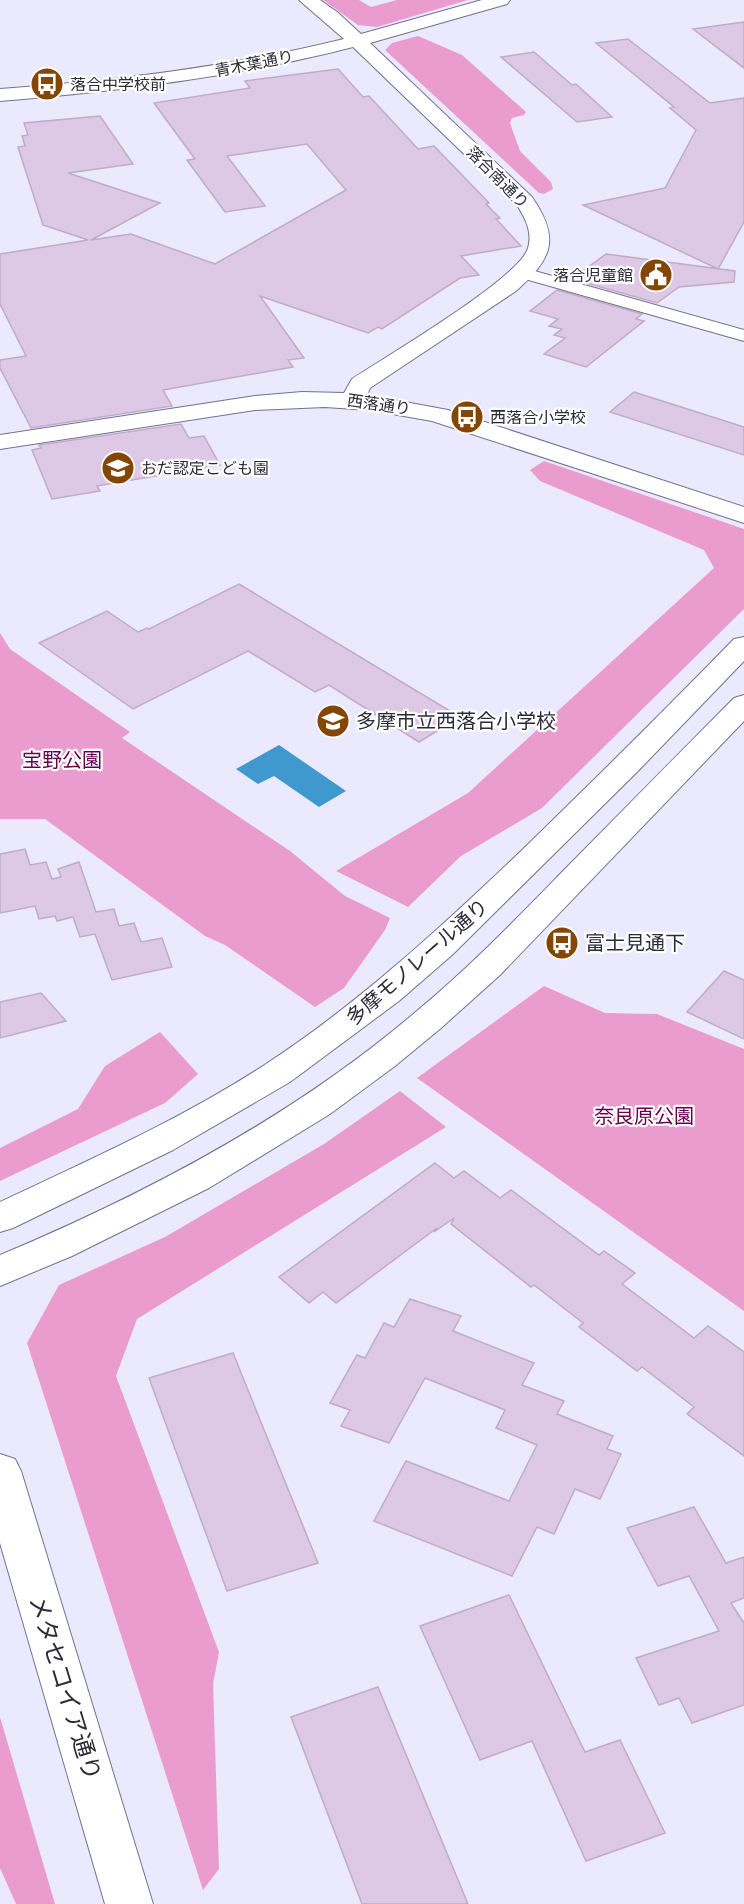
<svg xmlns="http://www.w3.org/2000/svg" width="744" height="1904" viewBox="0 0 744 1904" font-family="'Space Grotesk','Noto Sans JP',sans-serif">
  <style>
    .green { fill: #ea9ccf }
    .water { fill: #3f99cf }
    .building { fill: #ddc9e6; stroke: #bfacc8; stroke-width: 1.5 }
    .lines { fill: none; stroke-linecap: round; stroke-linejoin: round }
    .minor-casing { stroke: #74718e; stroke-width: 2 }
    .tertiary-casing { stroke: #74718e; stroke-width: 2 }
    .secondary-casing { stroke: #74718e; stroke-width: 2 }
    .minor { fill: #fff; fill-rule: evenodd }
    .tertiary { fill: #fff; fill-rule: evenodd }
    .secondary { fill: #fff; fill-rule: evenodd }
    .labels { text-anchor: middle; stroke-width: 4.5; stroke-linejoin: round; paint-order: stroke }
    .far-street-label { font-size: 16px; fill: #2c2b37; stroke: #fff }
    .far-poi-label { font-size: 16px; fill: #2c2b37; stroke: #fff; text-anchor: start }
    .poi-label { font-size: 20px; fill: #2c2b37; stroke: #fff; text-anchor: start }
    .park-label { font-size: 20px; fill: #65004e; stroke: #fff }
    .street-label { font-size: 20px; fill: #2c2b37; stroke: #fff }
    .near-street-label { font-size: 24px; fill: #2c2b37; stroke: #fff }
  </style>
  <rect width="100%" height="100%" fill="#ebe9fd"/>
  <g class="green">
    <path d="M323 0H359L371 7 397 0H468L377 27 358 25Z"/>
    <path d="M418 36 462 55 526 112 524 115 512 118 510 123 520 151 551 182 553 189 544 194 539 193 385 50 392 43Z"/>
    <path d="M544 461 744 529V609L542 808 461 856 408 907 336 871 468 793 714 568 704 550 540 481 530 470Z"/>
    <path d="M0 633 10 649 130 732 122 738 290 851 345 896 390 918 385 930 344 988 315 1007 225 945 205 936 45 819H0Z"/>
    <path d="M544 986 605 1013 657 1014 744 1049V1311L417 1078Z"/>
    <path d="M160 1032 198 1074 165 1103 0 1181V1148L78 1109 105 1066Z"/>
    <path d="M400 1091 446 1127 137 1319 116 1376 219 1652 213 1684 219 1869 203 1890 27 1343 59 1285 165 1237 324 1144Z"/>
    <path d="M0 1717 55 1904H16L0 1868Z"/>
  </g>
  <path class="water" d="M279 745 346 791 319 807 274 776 258 784 236 769Z"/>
  <g class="building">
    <path d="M744 22V68L693 29Z"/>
    <path d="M628 39 710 103 744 98V222L718 269 583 205 665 188 696 130 670 108 674 107 596 43Z"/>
    <path d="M534 52 572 85 576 84 612 117 577 122 501 57Z"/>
    <path d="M338 69 363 97 369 96 418 149 434 146 489 203 486 204 500 218 496 219 521 246 461 256 479 275 460 278 382 329 378 327 368 333 260 296 304 358 288 360 293 367 163 390 172 406 31 428 0 368V360L26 356 0 304V254L88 240 43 225 18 147 25 146 22 136 28 135 24 123 100 116 133 164 68 173 160 203 91 240 131 234 215 264 346 190 307 144 227 156 265 206 225 212 187 160 195 159 154 103 250 88 245 81Z"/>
    <path d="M606 254 735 271 734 282 679 287 657 303 572 279Z"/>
    <path d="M557 290 642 314 636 319 644 321 586 367 544 354 565 338 554 335 562 329 549 326 558 319 530 311Z"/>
    <path d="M634 392 744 427V455L610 412Z"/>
    <path d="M181 424 189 438 204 436 220 465 97 486 100 491 52 499 32 450 41 448 39 445Z"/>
    <path d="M239 584 460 717 419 742 329 685 315 692 248 651 133 709 39 643 107 611 138 632 147 628 149 629Z"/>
    <path d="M25 849 30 865 46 862 52 879 61 877 58 869 79 862 96 912 114 909 119 926 134 923 141 942 162 938 172 967 112 980 95 934 80 937 73 917 57 921 55 916 39 919 35 906 0 913V854Z"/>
    <path d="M724 971 744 980V1039L687 1012Z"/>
    <path d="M41 993 66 1021 0 1038V1002Z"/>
    <path d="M435 1163 454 1178 464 1171 500 1198 511 1190 599 1255 604 1251 635 1273 622 1284 694 1338 708 1326 744 1352V1456L687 1414 694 1407 642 1367 637 1371 579 1327 583 1323 534 1285 531 1287 451 1224 454 1218 434 1232 437 1228 336 1303 323 1292 309 1303 279 1277Z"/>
    <path d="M410 1299 461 1316 453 1331 534 1363 522 1385 564 1401 557 1414 613 1436 607 1449 621 1454 600 1499 575 1489 554 1534 537 1527 512 1576 374 1521 406 1461 509 1501 537 1445 496 1428 505 1410 425 1378 389 1443 341 1426 350 1410 330 1403 357 1355 365 1358 384 1323 394 1327Z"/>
    <path d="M233 1353 318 1563 227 1591 149 1378Z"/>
    <path d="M694 1507 726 1563 744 1557V1598L731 1603 744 1623V1705L692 1723 679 1698 659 1705 636 1658 719 1631 689 1576 658 1586 627 1528Z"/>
    <path d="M509 1595 585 1752 620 1740 665 1833 586 1861 532 1741 480 1760 420 1626Z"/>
    <path d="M378 1687 468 1904H362L291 1717Z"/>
  </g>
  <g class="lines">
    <g class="minor-casing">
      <path id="minor" d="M524 268 744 330V341L518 277 516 273 518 269Z"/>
    </g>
    <g class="tertiary-casing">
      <g id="tertiary">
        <path d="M299 0H320L337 12 361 34 482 0H510L507 4 370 43 532 197C561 239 552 259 516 291L370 388 367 395 448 410 744 507V523L432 421 370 410 325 407 255 410 0 449V435L255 396 302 392 344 393 352 379C384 358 520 278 528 248 533 232 525 218 517 205L353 47C237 77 119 91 0 101V89C116 80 231 67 344 39Z"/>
        <path d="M0 1454 15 1459 21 1471 153 1904H105L0 1543Z"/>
      </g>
    </g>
    <g class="secondary-casing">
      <g id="secondary">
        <path d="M744 637V661L638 771 452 955 399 1001 290 1082 173 1150 13 1228 0 1232V1202C89 1160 184 1118 266 1064 359 1003 438 930 518 854 591 783 663 712 734 639Z"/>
        <path d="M744 695V721L500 975 441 1028 395 1066 330 1114 209 1188 72 1256 0 1286V1255C148 1193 296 1115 418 1010 471 966 518 917 566 868 622 811 678 754 734 698Z"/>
      </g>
    </g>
    <use href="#minor" class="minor"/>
    <use href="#tertiary" class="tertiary"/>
    <use href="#secondary" class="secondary"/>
  </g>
  <defs>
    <g id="bus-disc" transform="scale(1.725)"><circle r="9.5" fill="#834604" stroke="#fff"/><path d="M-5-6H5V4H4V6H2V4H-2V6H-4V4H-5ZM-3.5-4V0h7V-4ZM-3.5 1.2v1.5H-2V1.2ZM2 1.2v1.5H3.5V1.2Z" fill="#fff"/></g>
    <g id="civic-disc" transform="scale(1.725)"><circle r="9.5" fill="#834604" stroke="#fff"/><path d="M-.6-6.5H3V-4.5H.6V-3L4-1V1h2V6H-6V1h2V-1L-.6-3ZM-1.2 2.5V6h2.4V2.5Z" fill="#fff"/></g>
    <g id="school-disc" transform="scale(1.725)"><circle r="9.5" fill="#834604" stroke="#fff"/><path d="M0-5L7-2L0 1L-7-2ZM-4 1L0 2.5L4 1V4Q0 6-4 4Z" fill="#fff"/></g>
  </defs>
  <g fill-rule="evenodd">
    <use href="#bus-disc" x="47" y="84"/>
    <use href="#civic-disc" x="656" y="275"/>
    <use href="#bus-disc" x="467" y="417"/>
    <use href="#school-disc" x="118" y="468"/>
    <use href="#school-disc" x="333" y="721"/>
    <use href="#bus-disc" x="562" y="943"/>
  </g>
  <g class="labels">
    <g class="far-street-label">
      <text transform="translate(254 63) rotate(-11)" y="6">青木葉通り</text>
      <text transform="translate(498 177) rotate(45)" y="6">落合南通り</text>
      <text transform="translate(379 404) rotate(8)" y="6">西落通り</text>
    </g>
    <g class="far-poi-label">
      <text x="70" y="90">落合中学校前</text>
      <text x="633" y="281" text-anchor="end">落合児童館</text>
      <text x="490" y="423">西落合小学校</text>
      <text x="141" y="474">おだ認定こども園</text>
    </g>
    <g class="poi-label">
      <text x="356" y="728">多摩市立西落合小学校</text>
      <text x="585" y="950">富士見通下</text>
    </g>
    <g class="park-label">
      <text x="62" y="767">宝野公園</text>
      <text x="644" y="1123">奈良原公園</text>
    </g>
    <g class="street-label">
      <text transform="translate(417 962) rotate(-41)" y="7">多摩モノレール通り</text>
    </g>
    <g class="near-street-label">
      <text transform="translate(65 1688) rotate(73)" y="8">メタセコイア通り</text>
    </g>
  </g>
</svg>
